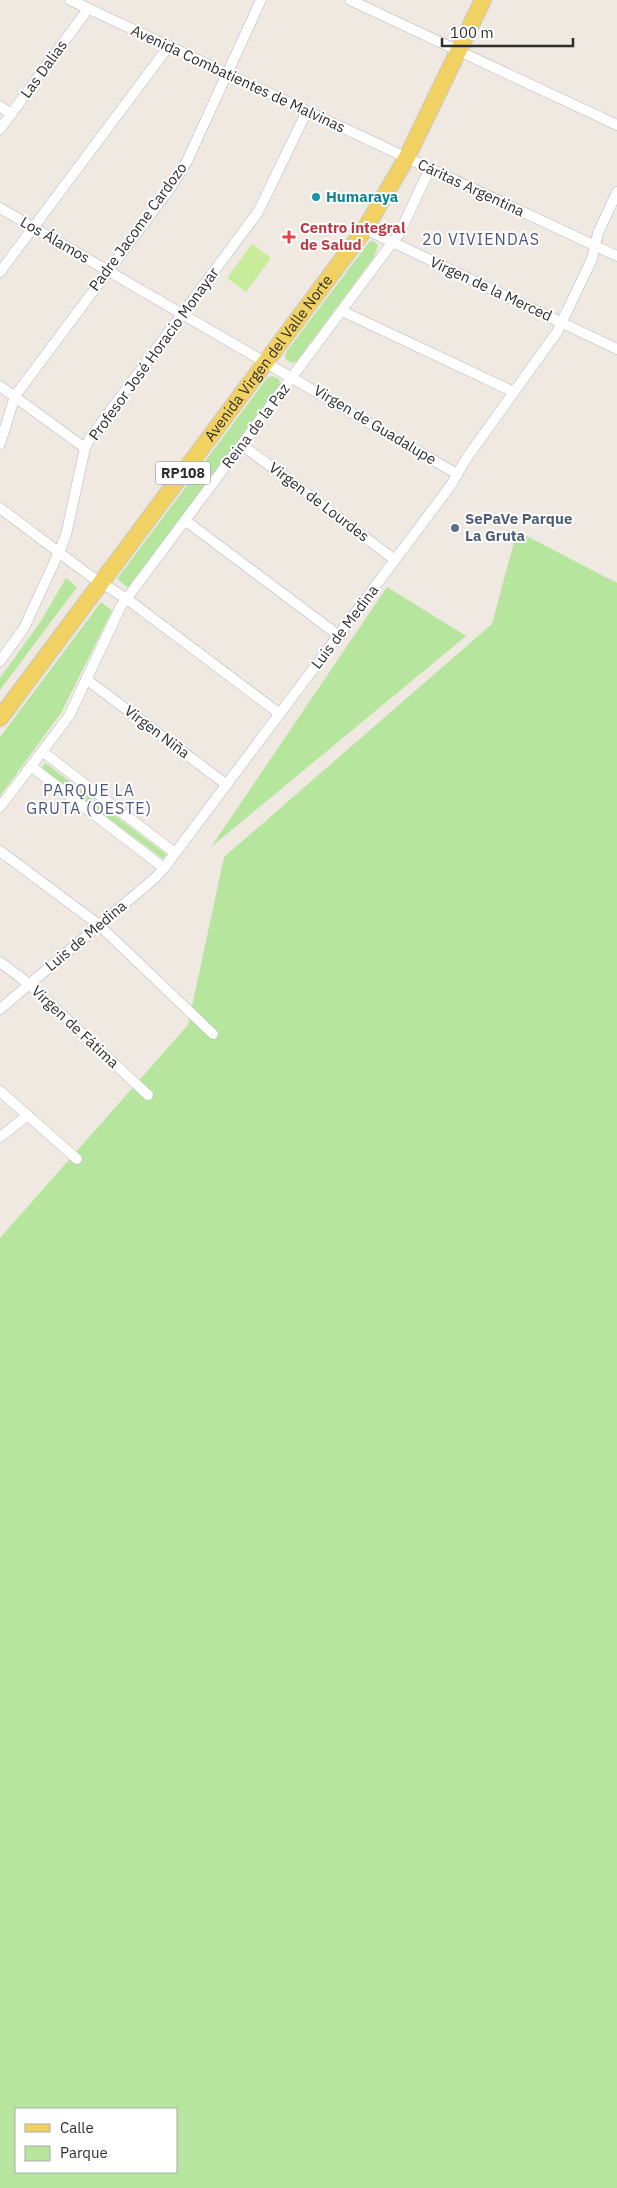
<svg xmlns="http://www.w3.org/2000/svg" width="617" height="2188" viewBox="0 0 617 2188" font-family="'IBM Plex Sans',sans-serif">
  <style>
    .green { fill: #b6e59e; fill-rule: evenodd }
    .pitch { fill: #c9ec9a }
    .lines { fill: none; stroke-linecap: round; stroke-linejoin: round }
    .minor-casing { stroke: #b4b7c1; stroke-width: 11 }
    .primary-casing { stroke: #c9c9c9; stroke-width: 18 }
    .minor { stroke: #fff; stroke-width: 10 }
    .primary { stroke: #f2d163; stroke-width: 16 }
    .culture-dot { fill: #0f9aa8; stroke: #fff; stroke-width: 2 }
    .health-dot { fill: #e0444e; stroke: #fff; stroke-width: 2 }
    .service-dot { fill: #5c6f8a; stroke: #fff; stroke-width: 2 }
    .labels { text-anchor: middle; stroke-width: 4; stroke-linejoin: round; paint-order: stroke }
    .shield { fill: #fff; stroke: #6d6d6d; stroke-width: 1 }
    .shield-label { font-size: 14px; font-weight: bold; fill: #2e2e2e }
    .street-label { font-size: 15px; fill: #2e2e2e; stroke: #fff }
    .culture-label { font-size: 15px; font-weight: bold; fill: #0d838f; stroke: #fff; text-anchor: start }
    .health-label { font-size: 15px; font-weight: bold; fill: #be3a42; stroke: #fff; text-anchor: start }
    .service-label { font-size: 15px; font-weight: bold; fill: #4e5e75; stroke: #fff; text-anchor: start }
    .neighbourhood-label { font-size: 16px; letter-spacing: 1px; fill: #4d5680; stroke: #fff }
  </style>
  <rect width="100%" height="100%" fill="#efe9e1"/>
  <g class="green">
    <path d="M373 241 378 245 374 257 297 361 293 363 289 362 285 358 286 352 369 242Z"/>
    <path d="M272 376 279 379 280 385 128 588 117 579 267 378Z"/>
    <path d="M517 531 617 583V2188H0V1238L188 1025 224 857 492 624ZM16 2109H176V2172H16Z"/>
    <path d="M66 578 77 587 0 690V678L41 621Z"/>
    <path d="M387 587 466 636 211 847Z"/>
    <path d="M101 602 112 611 61 713 0 796V737Z"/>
    <path d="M45 763 166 854 163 859 41 768Z"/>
  </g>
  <path class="pitch" d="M252 244 271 258 246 292 227 278Z"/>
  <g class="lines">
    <g class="minor-casing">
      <g id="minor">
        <path d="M70 0 617 256"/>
        <path d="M350 0 617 125"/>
        <path d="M0 106 11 114"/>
        <path d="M0 129 88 9"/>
        <path d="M0 208 457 474"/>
        <path d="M365 229 617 349"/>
        <path d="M0 272 169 46"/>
        <path d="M342 311 514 392"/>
        <path d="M0 386 85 448"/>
        <path d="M0 444 15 396 171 187 187 161 261 0"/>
        <path d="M242 445 395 560"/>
        <path d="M0 508 89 575 127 599 280 714"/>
        <path d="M186 521 338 635"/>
        <path d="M0 661 24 628 59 552 66 535 85 448 90 438 258 212 307 111"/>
        <path d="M86 679 227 785"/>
        <path d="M43 752 175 853"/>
        <path d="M32 767 164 868"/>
        <path d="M0 807 69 716 121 606 392 243 399 234 430 168"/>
        <path d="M0 851 99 925 213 1034"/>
        <path d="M0 962 29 984 148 1095"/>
        <path d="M0 1009 155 878 164 868 451 485 466 459 557 332 592 259 598 233 617 192"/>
        <path d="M0 1091 77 1159"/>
        <path d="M0 1137 28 1115"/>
      </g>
    </g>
    <g class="primary-casing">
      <g id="primary">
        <path id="s1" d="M0 718 365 229 407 157 483 0"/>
      </g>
    </g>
    <use href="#minor" class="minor"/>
    <use href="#primary" class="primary"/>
  </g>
  <circle class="culture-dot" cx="316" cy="197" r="5"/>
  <path class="health-dot" d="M286.5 229.5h5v5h5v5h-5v5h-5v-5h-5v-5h5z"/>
  <circle class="service-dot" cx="455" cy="528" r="5"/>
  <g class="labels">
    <rect class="shield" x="155.5" y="461.5" width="55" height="23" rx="4"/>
    <g class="shield-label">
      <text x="183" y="478">RP108</text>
    </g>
    <g class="street-label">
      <text transform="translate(44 69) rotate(-54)" y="5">Las Dalias</text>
      <text transform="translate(238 79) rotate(25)" y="5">Avenida Combatientes de Malvinas</text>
      <text transform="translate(471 188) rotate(25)" y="5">Cáritas Argentina</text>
      <text transform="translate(138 227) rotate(-54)" y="5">Padre Jacome Cardozo</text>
      <text transform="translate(55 240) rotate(30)" y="5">Los Álamos</text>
      <text transform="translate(491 289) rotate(25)" y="5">Virgen de la Merced</text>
      <text transform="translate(154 354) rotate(-54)" y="5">Profesor José Horacio Monayar</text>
      <text dy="5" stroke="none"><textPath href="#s1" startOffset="449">Avenida Virgen del Valle Norte</textPath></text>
      <text transform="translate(375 425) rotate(31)" y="5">Virgen de Guadalupe</text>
      <text transform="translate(256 426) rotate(-53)" y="5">Reina de la Paz</text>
      <text transform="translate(319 502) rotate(37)" y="5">Virgen de Lourdes</text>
      <text transform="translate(345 627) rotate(-53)" y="5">Luis de Medina</text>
      <text transform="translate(157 732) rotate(37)" y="5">Virgen Niña</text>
      <text transform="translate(86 936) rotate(-40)" y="5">Luis de Medina</text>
      <text transform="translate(75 1027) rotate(43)" y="5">Virgen de Fátima</text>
    </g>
    <g class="culture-label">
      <text x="326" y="202">Humaraya</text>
    </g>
    <g class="health-label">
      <text x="300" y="233">Centro integral<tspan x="300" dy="17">de Salud</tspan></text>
    </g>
    <g class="service-label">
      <text x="465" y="524">SePaVe Parque<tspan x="465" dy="17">La Gruta</tspan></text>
    </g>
    <g class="neighbourhood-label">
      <text x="481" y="245">20 VIVIENDAS</text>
      <text x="89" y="796">PARQUE LA<tspan x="89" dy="18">GRUTA (OESTE)</tspan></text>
    </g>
  </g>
  <rect x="15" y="2108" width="162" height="65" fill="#ffffff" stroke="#ababab"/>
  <rect x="25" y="2124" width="25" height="8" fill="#f2d163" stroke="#ababab"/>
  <text x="60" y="2133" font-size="15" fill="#2e2e2e">Calle</text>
  <rect x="25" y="2146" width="25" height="15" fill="#b6e59e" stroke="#ababab"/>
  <text x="60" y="2158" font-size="15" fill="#2e2e2e">Parque</text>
  <path d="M442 38v8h131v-8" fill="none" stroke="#2e2e2e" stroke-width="2.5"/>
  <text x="450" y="38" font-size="15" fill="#2e2e2e" stroke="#ffffff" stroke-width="4" paint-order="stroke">100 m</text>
</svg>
